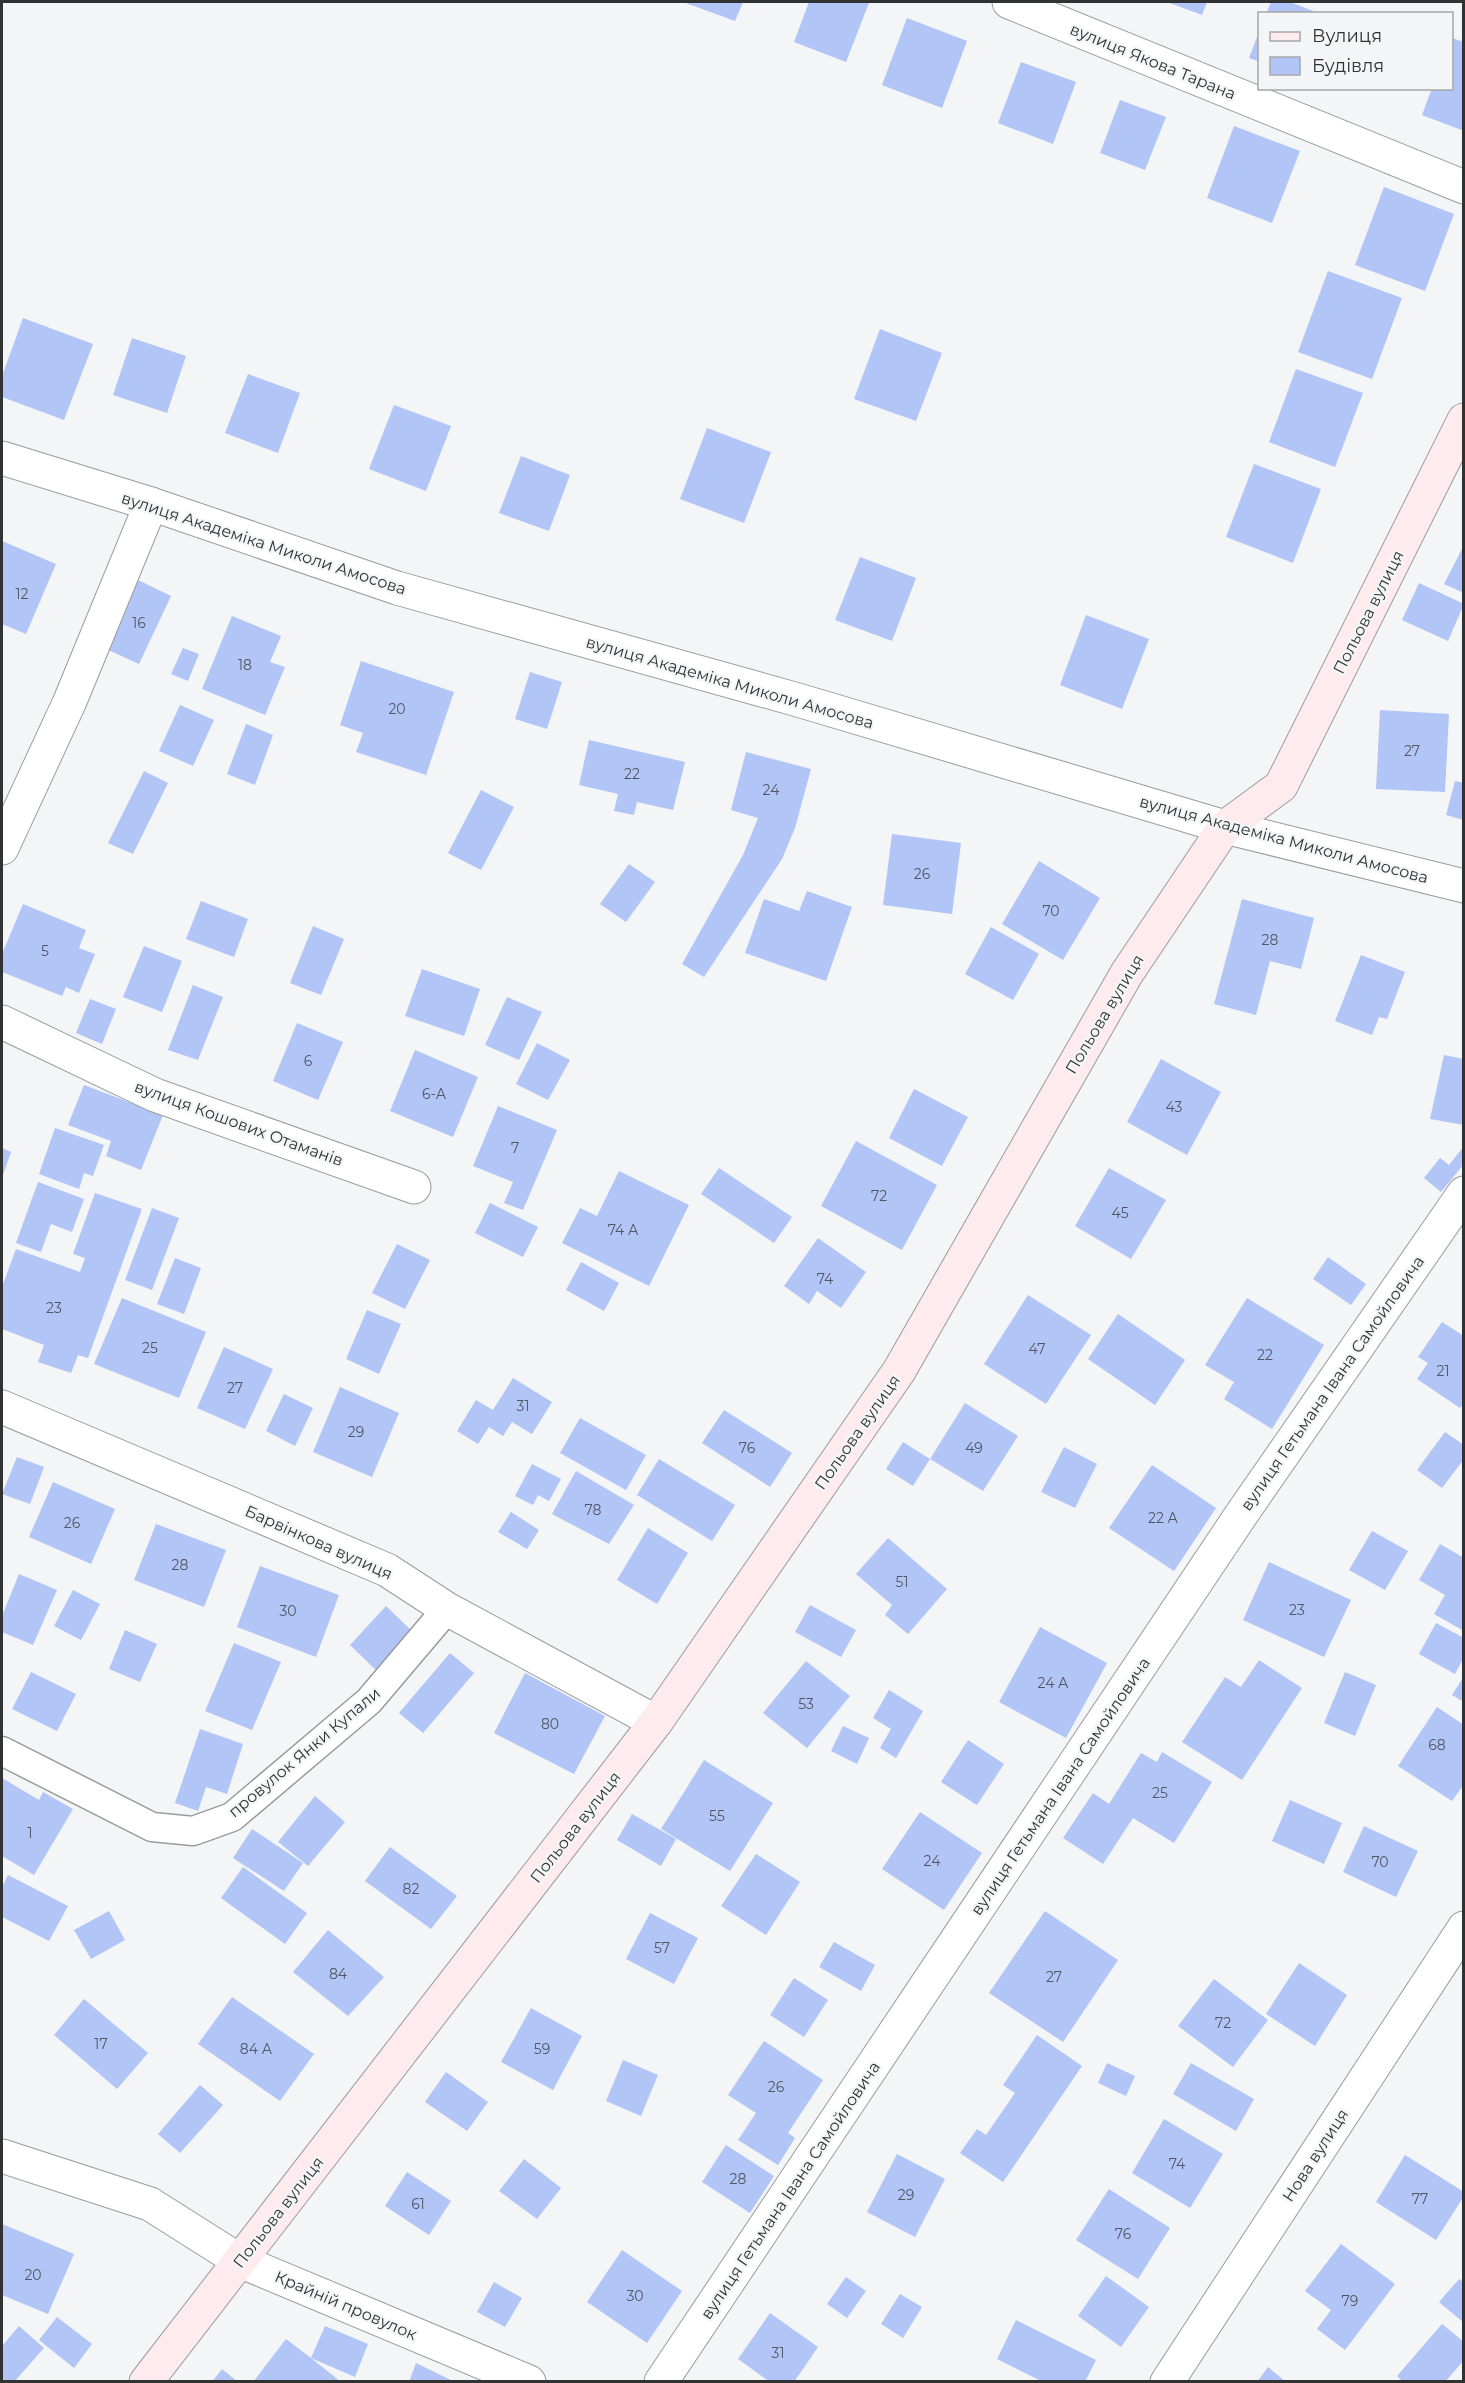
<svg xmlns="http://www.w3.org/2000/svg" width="1465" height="2383" viewBox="0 0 1465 2383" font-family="Montserrat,sans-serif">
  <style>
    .building { fill: #b1c5f7 }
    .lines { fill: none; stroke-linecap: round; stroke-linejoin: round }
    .lane-casing { stroke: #9a9b9c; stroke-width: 31 }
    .street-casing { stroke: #9a9b9c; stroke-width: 35 }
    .secondary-casing { stroke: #9a9b9c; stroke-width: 35 }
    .lane { stroke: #fff; stroke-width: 28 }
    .street { stroke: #fff; stroke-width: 33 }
    .secondary { stroke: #fdebed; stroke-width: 33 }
    .labels { text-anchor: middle; stroke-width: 4.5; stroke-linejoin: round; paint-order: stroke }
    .number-label { font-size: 14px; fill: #515763 }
    .street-label { font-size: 16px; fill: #313232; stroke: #f4f5f6 }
  </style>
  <rect width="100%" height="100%" fill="#f4f5f6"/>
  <g class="building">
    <path d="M683 2H743L735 21Z"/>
    <path d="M809 2 869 3 846 62 794 42Z"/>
    <path d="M1167 2H1207L1202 15Z"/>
    <path d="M1271 2H1290L1321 14H1266Z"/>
    <path d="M907 18 967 41 942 108 882 85Z"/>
    <path d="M1259 32H1260V62L1249 58Z"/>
    <path d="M1452 38 1464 42V131L1422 115 1432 88H1452Z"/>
    <path d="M1021 62 1076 82 1053 144 998 123Z"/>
    <path d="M1120 100 1166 117 1145 170 1100 153Z"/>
    <path d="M1234 126 1300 151 1272 223 1207 198Z"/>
    <path d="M1384 187 1454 214 1425 291 1355 265Z"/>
    <path d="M1328 271 1402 298 1372 379 1298 352Z"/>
    <path d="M23 318 93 344 64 420 2 397V376Z"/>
    <path d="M880 329 942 353 916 421 854 399Z"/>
    <path d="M132 338 186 356 167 413 113 395Z"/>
    <path d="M1296 369 1363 393 1335 467 1269 442Z"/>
    <path d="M248 374 300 393 278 453 225 433Z"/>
    <path d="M394 405 451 426 426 491 369 469Z"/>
    <path d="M707 428 771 452 744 523 680 499Z"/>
    <path d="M521 456 570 475 549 531 499 513Z"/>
    <path d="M1254 464 1321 489 1293 563 1226 537Z"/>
    <path d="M2 541 56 564 26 634 2 624Z"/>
    <path d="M1464 545V593L1444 584Z"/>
    <path d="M860 557 916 578 892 641 835 620Z"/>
    <path d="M138 580 171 596 139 664 106 649Z"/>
    <path d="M1419 583 1464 604 1448 641 1402 620Z"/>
    <path d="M1086 615 1149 639 1122 709 1060 685Z"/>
    <path d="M232 616 281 636 270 662 285 667 265 715 202 689Z"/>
    <path d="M183 648 199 654 188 681 171 674Z"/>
    <path d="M361 661 454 692 426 775 356 752 363 733 340 725Z"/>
    <path d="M530 672 562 682 547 729 515 719Z"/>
    <path d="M180 705 214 720 193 766 159 751Z"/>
    <path d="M1380 710 1449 714 1445 792 1376 789Z"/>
    <path d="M246 724 273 735 255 785 227 774Z"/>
    <path d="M589 740 685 762 673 810 637 802 634 815 614 811 618 794 579 785Z"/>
    <path d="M746 752 811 769 795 828 782 859 704 977 682 964 743 855 758 818 731 810Z"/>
    <path d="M144 771 168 783 133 854 108 843Z"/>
    <path d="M1455 781 1464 783V820L1446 815Z"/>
    <path d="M481 790 514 807 481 870 448 853Z"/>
    <path d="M892 834 961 843 952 914 883 905Z"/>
    <path d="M1039 861 1100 898 1063 960 1002 924Z"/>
    <path d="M629 864 655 882 626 922 600 904Z"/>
    <path d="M807 891 852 907 826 981 745 953 764 899 799 911Z"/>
    <path d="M1242 899 1314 918 1301 969 1270 961 1256 1015 1214 1004Z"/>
    <path d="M201 901 248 919 234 957 186 939Z"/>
    <path d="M23 904 86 930 79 948 95 954 79 993 66 987 62 996 2 972V954Z"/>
    <path d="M313 926 344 939 321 995 290 983Z"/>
    <path d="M991 927 1039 954 1013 1000 965 974Z"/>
    <path d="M144 946 182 961 162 1012 123 997Z"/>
    <path d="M1361 955 1405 972 1387 1019 1379 1017 1372 1035 1335 1021Z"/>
    <path d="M422 969 480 989 464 1036 405 1016Z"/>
    <path d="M193 985 223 997 198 1060 168 1050Z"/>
    <path d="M507 997 542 1012 519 1060 485 1045Z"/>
    <path d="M90 999 116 1009 102 1044 76 1033Z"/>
    <path d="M297 1023 343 1042 318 1100 273 1081Z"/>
    <path d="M537 1043 570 1060 548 1100 516 1084Z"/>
    <path d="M415 1050 478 1077 453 1137 390 1111Z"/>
    <path d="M1444 1055 1464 1059V1125L1430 1119Z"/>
    <path d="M1161 1059 1221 1092 1187 1155 1127 1122Z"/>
    <path d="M84 1085 163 1115 141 1170 106 1156 111 1141 68 1125Z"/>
    <path d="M914 1089 968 1117 942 1166 889 1138Z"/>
    <path d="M498 1106 557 1130 523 1210 504 1203 513 1182 473 1166Z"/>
    <path d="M55 1128 104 1145 93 1176 84 1173 79 1189 39 1174Z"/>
    <path d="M856 1141 937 1185 902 1250 821 1206Z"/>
    <path d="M1464 1146V1164L1441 1192 1424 1178 1440 1158 1449 1165Z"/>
    <path d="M2 1148 11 1152 2 1178Z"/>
    <path d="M719 1168 792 1217 774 1243 701 1194Z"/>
    <path d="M1109 1168 1166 1200 1131 1259 1075 1226Z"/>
    <path d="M619 1171 689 1205 649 1286 562 1243 580 1208 597 1216Z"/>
    <path d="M38 1182 84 1199 72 1232 51 1224 41 1252 16 1243Z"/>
    <path d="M95 1193 142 1209 88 1358 78 1355 71 1373 38 1362 44 1345 2 1329V1287L16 1249 80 1272 85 1258 73 1254Z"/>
    <path d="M490 1203 538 1227 523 1257 475 1233Z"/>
    <path d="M152 1208 179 1218 152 1290 125 1280Z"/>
    <path d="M818 1238 866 1272 841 1308 817 1291 809 1304 784 1286Z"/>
    <path d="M397 1244 430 1260 405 1309 372 1293Z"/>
    <path d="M1328 1257 1366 1284 1351 1305 1313 1279Z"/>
    <path d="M175 1258 201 1268 184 1314 157 1304Z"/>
    <path d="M581 1262 619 1283 604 1311 566 1290Z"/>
    <path d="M1028 1295 1091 1335 1046 1404 984 1364Z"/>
    <path d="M122 1298 206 1332 179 1398 94 1364Z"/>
    <path d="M1247 1298 1324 1345 1272 1429 1224 1399 1234 1382 1205 1365Z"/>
    <path d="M367 1310 401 1324 379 1374 346 1359Z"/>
    <path d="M1118 1314 1185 1360 1155 1405 1088 1359Z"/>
    <path d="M1442 1322 1464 1336V1403L1460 1408 1417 1379 1428 1363 1418 1357Z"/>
    <path d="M224 1347 273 1369 245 1429 197 1408Z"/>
    <path d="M513 1378 552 1402 532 1434 512 1422 503 1436 489 1427 478 1444 457 1431 476 1400 493 1410Z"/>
    <path d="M340 1387 399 1413 372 1477 313 1452Z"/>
    <path d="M284 1394 313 1408 295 1446 266 1431Z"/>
    <path d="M965 1403 1018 1436 983 1491 930 1459Z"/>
    <path d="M724 1410 792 1453 770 1487 702 1443Z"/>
    <path d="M580 1418 646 1455 626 1490 560 1453Z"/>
    <path d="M1445 1432 1464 1445V1459L1442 1488 1417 1470Z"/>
    <path d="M903 1442 930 1459 913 1486 886 1469Z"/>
    <path d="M1064 1447 1097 1464 1075 1508 1041 1492Z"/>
    <path d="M17 1457 44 1467 30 1504 2 1494Z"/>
    <path d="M659 1459 735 1505 712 1541 637 1495Z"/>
    <path d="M532 1464 561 1479 549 1501 538 1495 533 1505 515 1496Z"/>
    <path d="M1152 1465 1216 1508 1174 1571 1109 1528Z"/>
    <path d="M576 1471 634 1505 609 1544 552 1514Z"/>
    <path d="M53 1482 115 1509 91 1564 29 1537Z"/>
    <path d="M511 1512 539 1530 527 1549 498 1532Z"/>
    <path d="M156 1524 226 1550 204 1607 134 1580Z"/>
    <path d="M648 1528 688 1553 657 1604 617 1580Z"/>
    <path d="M1372 1531 1408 1551 1385 1590 1349 1570Z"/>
    <path d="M888 1538 947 1589 908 1634 885 1615 892 1605 856 1574Z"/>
    <path d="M1440 1544 1464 1558V1631L1434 1614 1445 1595 1419 1580Z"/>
    <path d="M1269 1562 1351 1600 1324 1657 1243 1620Z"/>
    <path d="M260 1566 339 1595 316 1657 237 1627Z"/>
    <path d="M19 1574 57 1590 33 1645 2 1632V1616Z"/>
    <path d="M73 1590 100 1604 81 1640 54 1626Z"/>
    <path d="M810 1605 856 1630 841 1657 795 1632Z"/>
    <path d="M386 1606 416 1635 379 1673 350 1645Z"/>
    <path d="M1436 1623 1464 1638V1657L1455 1674 1419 1654Z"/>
    <path d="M1040 1627 1107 1663 1066 1738 999 1702Z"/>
    <path d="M125 1630 157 1644 140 1682 109 1669Z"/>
    <path d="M234 1643 281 1662 252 1730 205 1711Z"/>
    <path d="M450 1653 474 1673 423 1733 399 1713Z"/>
    <path d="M1259 1660 1302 1688 1242 1780 1182 1742 1225 1677 1241 1687Z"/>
    <path d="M806 1661 850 1696 807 1748 763 1713Z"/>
    <path d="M31 1672 76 1694 57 1731 12 1709Z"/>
    <path d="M1345 1672 1376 1685 1355 1736 1324 1723Z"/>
    <path d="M525 1673 605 1716 574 1774 494 1733Z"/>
    <path d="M1464 1676V1702L1452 1695Z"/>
    <path d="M889 1690 923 1711 896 1758 880 1748 891 1729 873 1718Z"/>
    <path d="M1437 1707 1464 1725V1784L1452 1801 1398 1766Z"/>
    <path d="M843 1726 869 1738 857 1764 831 1751Z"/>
    <path d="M200 1729 243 1744 227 1794 206 1787 198 1811 175 1803Z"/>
    <path d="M968 1740 1004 1764 977 1805 941 1782Z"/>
    <path d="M1162 1752 1212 1782 1174 1843 1133 1818 1103 1864 1063 1838 1093 1793 1109 1804 1141 1753 1157 1762Z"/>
    <path d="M704 1760 773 1803 730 1871 661 1829Z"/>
    <path d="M2 1778 39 1800 43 1792 73 1809 34 1875 2 1856Z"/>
    <path d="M315 1796 345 1822 308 1866 278 1842Z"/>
    <path d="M1290 1800 1342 1823 1324 1864 1272 1841Z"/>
    <path d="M920 1812 982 1853 944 1910 882 1869Z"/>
    <path d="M632 1814 676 1839 661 1866 617 1840Z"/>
    <path d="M1364 1826 1418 1851 1396 1897 1343 1872Z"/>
    <path d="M252 1829 303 1863 284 1891 233 1858Z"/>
    <path d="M390 1847 457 1896 431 1929 365 1881Z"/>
    <path d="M756 1854 800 1882 766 1935 721 1906Z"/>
    <path d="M243 1867 307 1913 285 1944 221 1898Z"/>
    <path d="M8 1875 68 1906 49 1941 2 1917V1887Z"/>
    <path d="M109 1911 125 1940 91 1959 74 1930Z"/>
    <path d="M1045 1911 1118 1960 1063 2042 989 1993Z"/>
    <path d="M650 1913 698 1938 674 1984 626 1959Z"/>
    <path d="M328 1930 384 1977 348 2016 293 1972Z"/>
    <path d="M834 1942 875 1965 861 1991 819 1967Z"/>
    <path d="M1299 1963 1347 1995 1315 2046 1266 2014Z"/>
    <path d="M794 1978 828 2000 804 2037 770 2015Z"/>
    <path d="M1214 1979 1268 2020 1233 2067 1178 2026Z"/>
    <path d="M232 1997 314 2054 280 2101 198 2044Z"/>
    <path d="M84 1999 148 2053 117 2089 54 2035Z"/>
    <path d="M531 2008 582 2036 553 2090 501 2062Z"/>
    <path d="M1037 2035 1082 2066 1003 2182 960 2153 977 2129 986 2135 1015 2093 1003 2085Z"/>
    <path d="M764 2041 823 2080 788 2133 795 2138 778 2165 738 2140 756 2113 728 2095Z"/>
    <path d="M623 2060 658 2075 641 2116 606 2101Z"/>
    <path d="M1107 2063 1135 2076 1126 2096 1098 2083Z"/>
    <path d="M1191 2063 1254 2099 1236 2131 1173 2094Z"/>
    <path d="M446 2072 488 2102 467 2131 425 2102Z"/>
    <path d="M200 2085 223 2105 180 2153 158 2134Z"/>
    <path d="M1164 2119 1223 2154 1190 2208 1132 2173Z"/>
    <path d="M726 2145 774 2176 750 2213 702 2182Z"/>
    <path d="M897 2154 945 2179 915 2237 867 2212Z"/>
    <path d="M1405 2155 1464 2192V2196L1436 2240 1376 2202Z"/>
    <path d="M524 2159 561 2188 537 2219 499 2191Z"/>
    <path d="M407 2172 451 2201 429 2235 385 2206Z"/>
    <path d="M1109 2189 1170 2228 1138 2279 1076 2240Z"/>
    <path d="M2 2224 74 2254 48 2314 2 2295Z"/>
    <path d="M1341 2244 1395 2284 1345 2350 1317 2329 1331 2310 1305 2291Z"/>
    <path d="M622 2250 682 2291 647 2343 587 2302Z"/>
    <path d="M1106 2276 1149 2307 1121 2347 1078 2316Z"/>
    <path d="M846 2277 866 2291 847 2318 827 2304Z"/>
    <path d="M1459 2279 1464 2282V2323L1439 2302Z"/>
    <path d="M494 2282 522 2298 505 2327 477 2312Z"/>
    <path d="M900 2294 922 2307 903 2338 881 2324Z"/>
    <path d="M770 2313 818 2347 794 2382H770L738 2359Z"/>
    <path d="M57 2317 92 2344 74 2368 39 2340Z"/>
    <path d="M1016 2320 1096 2360 1085 2382H1043L997 2359Z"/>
    <path d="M1442 2324 1464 2342V2360L1445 2382H1403L1397 2376Z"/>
    <path d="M19 2326 44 2348 14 2382H2V2346Z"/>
    <path d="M325 2326 368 2344 355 2377 311 2358 341 2382H253L286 2339 311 2358Z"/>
    <path d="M416 2363 455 2382H409Z"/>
    <path d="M1268 2367 1286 2382H1257Z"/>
    <path d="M222 2369 238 2382H212Z"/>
  </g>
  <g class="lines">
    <g class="lane-casing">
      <path id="lane" d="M2 1751 152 1827 193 1831 232 1817 369 1701 447 1609"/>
    </g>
    <g class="street-casing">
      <g id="street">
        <path d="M1009 2 1464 187"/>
        <path d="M2 458 151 504 397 588 798 700 1225 827 1464 886"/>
        <path d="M2 848 70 701 151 504"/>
        <path d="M2 1022 155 1095 414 1187"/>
        <path d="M2 1407 387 1570 447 1609 656 1722"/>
        <path d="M2 2156 150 2204 240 2261 529 2382"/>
        <path d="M661 2382 1241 1515 1464 1193"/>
        <path d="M1167 2382 1464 1928"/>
      </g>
    </g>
    <g class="secondary-casing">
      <path id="secondary" d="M146 2382 656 1722 899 1371 1127 973 1225 827 1281 786 1464 420"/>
    </g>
    <use href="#lane" class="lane"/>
    <use href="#street" class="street"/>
    <use href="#secondary" class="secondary"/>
  </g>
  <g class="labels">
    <g class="number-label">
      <text x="22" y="599">12</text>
      <text x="139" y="628">16</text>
      <text x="245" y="670">18</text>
      <text x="397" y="714">20</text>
      <text x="1412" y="756">27</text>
      <text x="632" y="779">22</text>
      <text x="771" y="795">24</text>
      <text x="922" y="879">26</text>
      <text x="1051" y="916">70</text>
      <text x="1270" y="945">28</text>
      <text x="45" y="956">5</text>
      <text x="308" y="1066">6</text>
      <text x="434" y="1099">6-А</text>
      <text x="1174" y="1112">43</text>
      <text x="515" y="1153">7</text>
      <text x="879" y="1201">72</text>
      <text x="1120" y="1218">45</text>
      <text x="623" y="1235">74 А</text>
      <text x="825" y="1284">74</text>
      <text x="54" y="1313">23</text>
      <text x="150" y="1353">25</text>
      <text x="1037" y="1354">47</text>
      <text x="1265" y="1360">22</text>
      <text x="1443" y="1376">21</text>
      <text x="235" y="1393">27</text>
      <text x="523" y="1411">31</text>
      <text x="356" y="1437">29</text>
      <text x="747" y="1453">76</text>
      <text x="974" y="1453">49</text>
      <text x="593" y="1515">78</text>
      <text x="1163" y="1523">22 А</text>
      <text x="72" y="1528">26</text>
      <text x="180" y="1570">28</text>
      <text x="902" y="1587">51</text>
      <text x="1297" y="1615">23</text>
      <text x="288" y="1616">30</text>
      <text x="1053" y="1688">24 А</text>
      <text x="806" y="1709">53</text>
      <text x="550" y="1729">80</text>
      <text x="1437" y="1750">68</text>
      <text x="1160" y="1798">25</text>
      <text x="717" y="1821">55</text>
      <text x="30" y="1838">1</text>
      <text x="932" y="1866">24</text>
      <text x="1380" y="1867">70</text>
      <text x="411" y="1894">82</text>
      <text x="662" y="1953">57</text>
      <text x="338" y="1979">84</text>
      <text x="1054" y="1982">27</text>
      <text x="1223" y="2028">72</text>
      <text x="101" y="2049">17</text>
      <text x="256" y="2054">84 А</text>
      <text x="542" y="2054">59</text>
      <text x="776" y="2092">26</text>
      <text x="1177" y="2169">74</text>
      <text x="738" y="2184">28</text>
      <text x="906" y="2200">29</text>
      <text x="1420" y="2204">77</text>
      <text x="418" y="2209">61</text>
      <text x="1123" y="2239">76</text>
      <text x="33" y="2280">20</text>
      <text x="635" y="2301">30</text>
      <text x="1350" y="2306">79</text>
      <text x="778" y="2358">31</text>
    </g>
    <g class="street-label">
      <text transform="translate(1153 61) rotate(22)" y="6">вулиця Якова Тарана</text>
      <text transform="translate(264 543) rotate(18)" y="6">вулиця Академіка Миколи Амосова</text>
      <text transform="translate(1368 612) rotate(-63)" y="6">Польова вулиця</text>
      <text transform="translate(730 682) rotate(16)" y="6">вулиця Академіка Миколи Амосова</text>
      <text transform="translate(1284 839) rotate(15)" y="6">вулиця Академіка Миколи Амосова</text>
      <text transform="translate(1104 1014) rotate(-59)" y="6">Польова вулиця</text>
      <text transform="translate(239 1123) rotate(20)" y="6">вулиця Кошових Отаманів</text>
      <text transform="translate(1332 1383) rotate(-55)" y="6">вулиця Гетьмана Івана Самойловича</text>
      <text transform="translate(857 1432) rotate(-55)" y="6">Польова вулиця</text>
      <text transform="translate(319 1542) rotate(24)" y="6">Барвінкова вулиця</text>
      <text transform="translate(304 1752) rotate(-40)" y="6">провулок Янки Купали</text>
      <text transform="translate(1060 1786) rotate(-56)" y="6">вулиця Гетьмана Івана Самойловича</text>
      <text transform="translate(575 1827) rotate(-52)" y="6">Польова вулиця</text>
      <text transform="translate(1315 2155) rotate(-57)" y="6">Нова вулиця</text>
      <text transform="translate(790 2190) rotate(-56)" y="6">вулиця Гетьмана Івана Самойловича</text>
      <text transform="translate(278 2212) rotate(-52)" y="6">Польова вулиця</text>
      <text transform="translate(346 2305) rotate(23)" y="6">Крайній провулок</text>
    </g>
  </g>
  <rect width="1465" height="2383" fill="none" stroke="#313232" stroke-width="6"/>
  <rect x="1258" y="12" width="195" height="78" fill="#f4f5f6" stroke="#a6a7a8" stroke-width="1.5"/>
  <rect x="1270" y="32" width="30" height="9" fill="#fdebed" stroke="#a6a7a8" stroke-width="1.5"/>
  <text x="1312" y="42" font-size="18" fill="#313232">Вулиця</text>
  <rect x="1270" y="57" width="30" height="18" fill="#b1c5f7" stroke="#a6a7a8" stroke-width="1.5"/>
  <text x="1312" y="72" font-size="18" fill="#313232">Будівля</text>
</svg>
